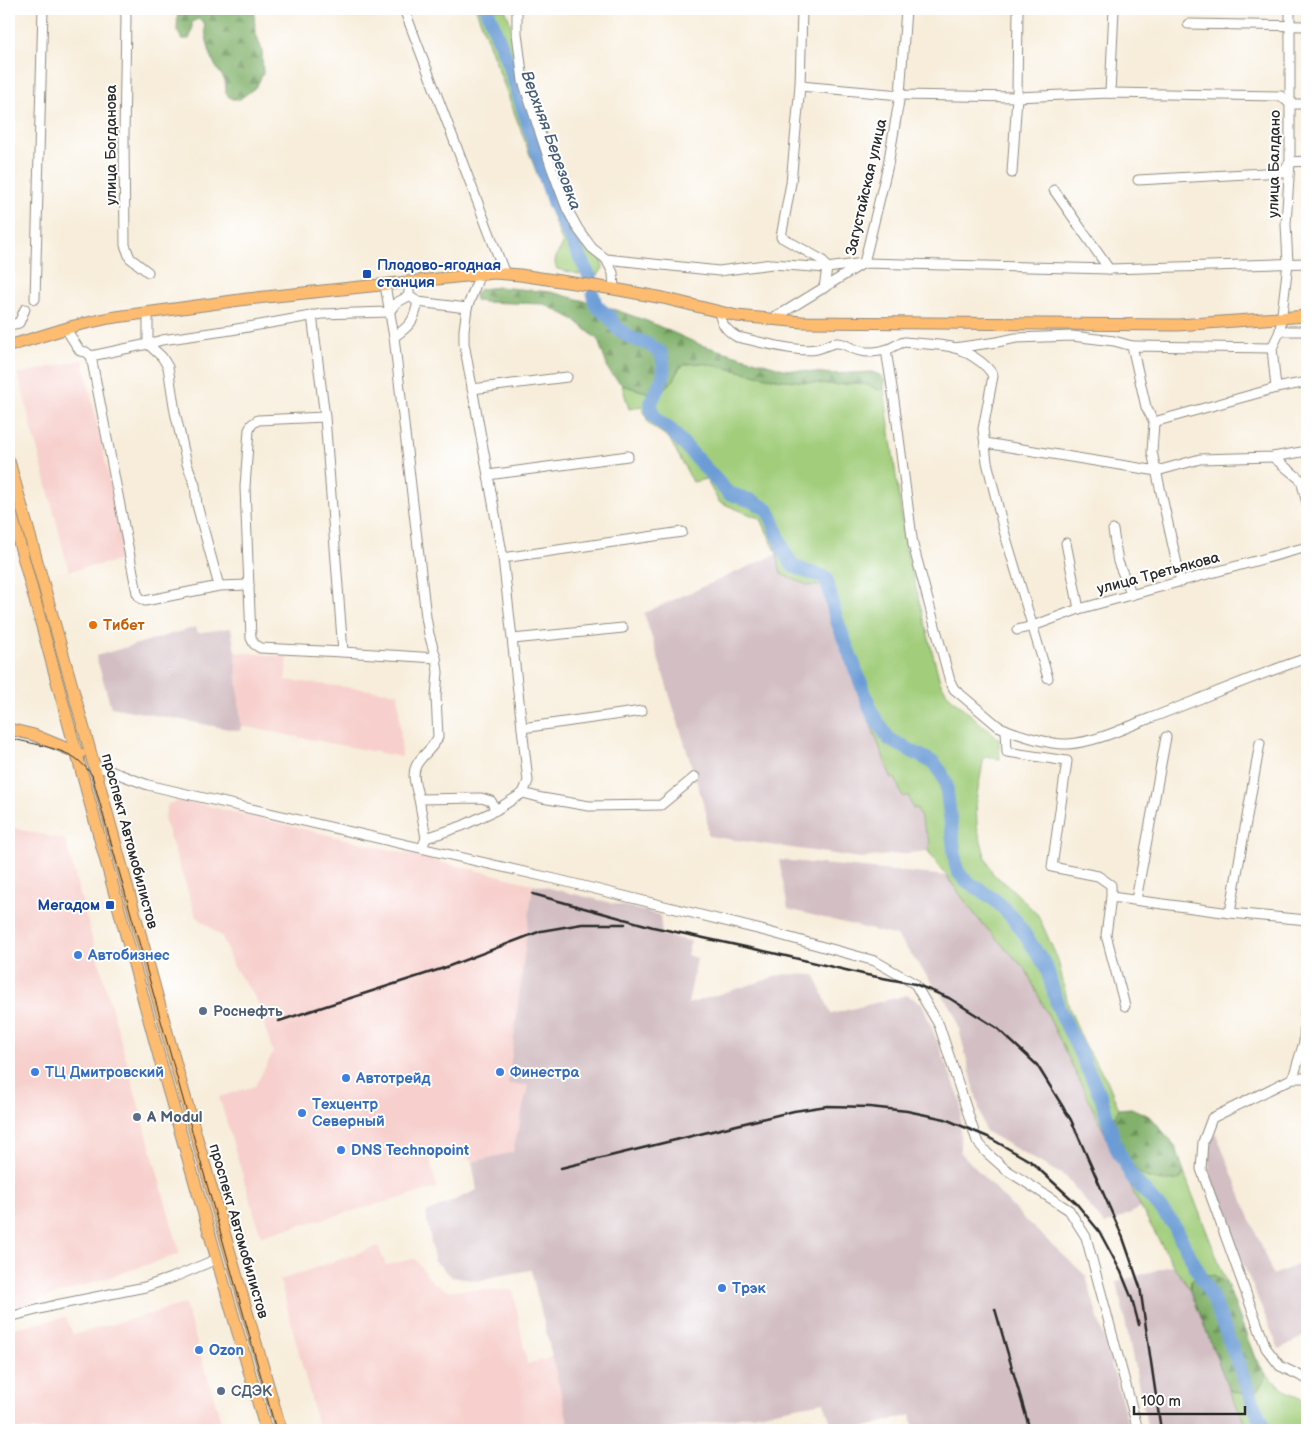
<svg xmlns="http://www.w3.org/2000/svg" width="1316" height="1439" viewBox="0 0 1316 1439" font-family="'Balsamiq Sans',sans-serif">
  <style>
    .built { fill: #f7d0cd }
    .industrial { fill: #d2bec3 }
    .green { fill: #a2ce7b; stroke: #667c53 }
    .forest { fill: url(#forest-firs); stroke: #566e4b }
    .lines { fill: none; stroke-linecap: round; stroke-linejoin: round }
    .river { stroke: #6c9cd6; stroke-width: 14 }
    .minor-casing { stroke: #918c82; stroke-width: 11 }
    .major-casing { stroke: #918c82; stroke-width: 13 }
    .minor { stroke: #fff; stroke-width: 9 }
    .major { stroke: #fdbc70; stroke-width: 11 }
    .tram { stroke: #2b2b2b; stroke-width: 1 }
    .rail { stroke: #2b2b2b; stroke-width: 2.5 }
    .transit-dot { fill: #1a4fb4; stroke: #fff; stroke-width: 2 }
    .food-dot { fill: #e8710a; stroke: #fff; stroke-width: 2 }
    .shop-dot { fill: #3f7fe0; stroke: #fff; stroke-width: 2 }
    .service-dot { fill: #5c6f8a; stroke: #fff; stroke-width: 2 }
    .labels { text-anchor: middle; stroke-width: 4; stroke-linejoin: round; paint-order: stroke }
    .street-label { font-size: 15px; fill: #2b2b2b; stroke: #fff }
    .transit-label { font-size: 15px; font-weight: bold; fill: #164399; stroke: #fff; text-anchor: start }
    .food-label { font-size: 15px; font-weight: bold; fill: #c56008; stroke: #fff; text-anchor: start }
    .shop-label { font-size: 15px; font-weight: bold; fill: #366cbe; stroke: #fff; text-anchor: start }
    .service-label { font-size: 15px; font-weight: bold; fill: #4e5e75; stroke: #fff; text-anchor: start }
    .water-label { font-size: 16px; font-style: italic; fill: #485e78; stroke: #fff }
  </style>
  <defs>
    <pattern id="forest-firs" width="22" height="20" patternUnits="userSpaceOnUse" patternTransform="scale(1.25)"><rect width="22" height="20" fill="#81b16b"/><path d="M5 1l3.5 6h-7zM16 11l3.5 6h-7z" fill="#6a9058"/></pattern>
  </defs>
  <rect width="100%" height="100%" fill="#fff"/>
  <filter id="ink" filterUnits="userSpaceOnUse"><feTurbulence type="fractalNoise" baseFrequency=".02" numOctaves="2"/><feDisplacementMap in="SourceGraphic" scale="10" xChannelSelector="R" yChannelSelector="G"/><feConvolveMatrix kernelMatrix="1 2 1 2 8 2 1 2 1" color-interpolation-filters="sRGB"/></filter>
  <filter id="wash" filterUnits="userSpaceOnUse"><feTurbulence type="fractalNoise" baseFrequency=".0096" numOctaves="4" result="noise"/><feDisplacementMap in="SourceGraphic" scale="20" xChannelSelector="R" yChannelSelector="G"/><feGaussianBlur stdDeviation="1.12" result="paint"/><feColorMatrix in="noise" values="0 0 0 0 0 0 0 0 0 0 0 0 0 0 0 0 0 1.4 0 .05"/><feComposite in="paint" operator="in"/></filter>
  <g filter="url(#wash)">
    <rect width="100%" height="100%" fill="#f7edda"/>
    <g class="built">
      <path d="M83 360 127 559 69 571 18 374Z"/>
      <path d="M235 652 288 657 285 680 398 693 402 757 241 726Z"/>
      <path d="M182 800 533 884 508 1084H528L513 1152 472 1162 461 1148 430 1159 437 1188 261 1236 219 1097 255 1086 273 1053 256 999 232 964 222 937 196 916 164 819 168 804Z"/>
      <path d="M9 827 65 840 180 1254 9 1310Z"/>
      <path d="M378 1246 386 1265 415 1259 432 1282 447 1290H513L527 1364 553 1357 570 1430H319L280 1280Z"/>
      <path d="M185 1304 224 1430H9V1329L66 1317 73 1335Z"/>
      <path d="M811 1418 815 1430H745Z"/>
    </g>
    <g class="industrial">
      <path d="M777 554 781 574 807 585 823 586 843 653 892 779 895 778 903 797 907 795 917 807 930 843 928 851 861 858 708 836 706 812 644 613Z"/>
      <path d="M196 627 197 633 231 628 235 652 241 726 240 731 111 707 96 656Z"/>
      <path d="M779 860 947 876 979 920 1026 970 1141 1208 1105 1225 1066 1177 985 1131 955 1013 897 936 788 909Z"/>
      <path d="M533 884 660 915 662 935 691 941 687 955 697 958 688 1004 784 974 815 975 831 1014 907 995 922 1003 961 1102 960 1152 1021 1216 1086 1276 1130 1430H914L911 1415 855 1430H833L824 1402 668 1430H570L531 1270 497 1276 478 1281 452 1277 434 1260 426 1213 477 1190 472 1162 513 1152 528 1085 508 1084Z"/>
      <path d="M1216 1134 1273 1275 1307 1261V1335L1279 1349 1211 1187 1208 1154 1211 1138Z"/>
      <path d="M1173 1265 1190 1289 1229 1390 1249 1430H1148L1117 1282Z"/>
    </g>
    <g class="green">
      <path d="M476 9H505L510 22 520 81 559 205 566 220 587 250 602 260 603 268 599 274 591 277 557 269C552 260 558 253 563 244Z"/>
      <path d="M702 363 776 379 835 385 855 383 869 385 878 390 884 389 906 549 940 682 950 697 999 739 1000 759 984 757 976 800 977 826 985 856 993 874 1010 887 1038 915 1058 960 1069 1008 1086 1048 1107 1080 1119 1109 1116 1114 1181 1179 1184 1173 1227 1284 1214 1275 1191 1280 1190 1289 1173 1265 1141 1208 1026 970 979 920 928 851 930 843 917 808 913 809 908 795 903 797 895 778 892 779 843 653 823 586 807 585 781 574 777 554 761 519 719 502 706 479 693 482 669 438 649 424 641 406 629 409 622 385 649 393 674 380 679 369 685 364Z"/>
      <path d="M1266 1374 1282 1388 1307 1402V1430H1249L1229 1390 1246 1395 1263 1384Z"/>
    </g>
    <g class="forest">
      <path d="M178 9H254L255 31 262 50 263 74 256 87 240 99H232L226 94C226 75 223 80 215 65 208 51 206 37 204 22L198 19 192 22V32L189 39H182L177 31Z"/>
      <path d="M499 287 551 292 610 308 647 321 701 345 784 369 832 374 872 372 882 376 885 382 884 389 878 390 869 385 855 383 835 385 776 379 702 363 685 364 679 369 674 380 664 390 649 393 622 385 609 371 598 340 575 320 544 304 482 302 475 300V294L480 289Z"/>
      <path d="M1131 1108 1151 1117 1176 1147 1184 1173 1181 1179C1168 1183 1149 1181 1139 1173 1128 1164 1114 1138 1113 1124 1113 1119 1116 1113 1119 1109Z"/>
      <path d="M1200 1274 1214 1275 1227 1284 1255 1358 1266 1374C1259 1398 1250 1396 1229 1390L1190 1289 1191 1280Z"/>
    </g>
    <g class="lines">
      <g class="river">
        <path d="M487 9 511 71 554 204 591 280"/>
        <path d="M593 295 596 306 609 316 616 327 631 338 648 344 661 353 663 361 664 374 651 403 652 413 659 422 671 430 728 493 752 501 767 509 773 521 784 552 792 565 807 572 819 575 826 578 836 618 873 715 889 739 934 763 941 772 946 784 956 866 958 872 965 880 995 900 1015 920 1046 966 1058 1007 1101 1097 1116 1147 1132 1177 1172 1222 1213 1299 1258 1415 1267 1430"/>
      </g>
    </g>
  </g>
  <g filter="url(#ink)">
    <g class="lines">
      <g class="minor-casing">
        <g id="minor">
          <path d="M125 9 126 17 124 137 125 245 130 258 148 272"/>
          <path d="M404 9 505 274"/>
          <path d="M517 9V33L523 81 552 169 567 209 578 229 592 248 606 259 613 273 614 289"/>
          <path d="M802 9 800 86 900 95 1017 97 1110 93 1281 96 1290 104H1307"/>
          <path d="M1290 9V162L1286 224 1288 263 1280 331H1307"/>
          <path d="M1188 24 1307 26"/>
          <path d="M800 86 791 183 781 237 822 260 827 268 824 288"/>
          <path d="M1110 93 1114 9"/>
          <path d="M1012 173 1017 97 1018 9"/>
          <path d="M1138 180 1283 172 1290 162 1307 161"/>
          <path d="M1054 190 1109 269"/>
          <path d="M606 259 719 271 772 264 827 268 864 263 1109 269 1307 263"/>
          <path d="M409 283V296L418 302 467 308"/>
          <path d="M385 285 394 337 426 617 429 634 436 658"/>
          <path d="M35 299 43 9"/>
          <path d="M148 312V344L162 340 231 330 322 314 389 312 396 303 409 296"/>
          <path d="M719 313C722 325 727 331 737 337 758 341 797 353 817 349 824 348 829 343 836 343 845 342 852 350 861 351 868 353 880 352 888 349 894 347 898 343 905 342 921 344 937 344 952 347 966 351 987 363 993 376L983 429 987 462 1004 531 1048 678"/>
          <path d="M312 315 325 417 343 652 260 648 254 644 251 638 245 487 249 430 252 424 258 420 325 417"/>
          <path d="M771 320 864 263 888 165 900 95 906 9"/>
          <path d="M9 325 19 323 25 309"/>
          <path d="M66 329 80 351 86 352 91 356"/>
          <path d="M1280 331 1272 348 1276 388 1307 382"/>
          <path d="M394 337C411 325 414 321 418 302"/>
          <path d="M954 348 997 342 1016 338 1072 336 1114 341 1132 346"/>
          <path d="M886 350 894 400 913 545 950 681 954 689 998 726C1015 734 1050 745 1068 744 1096 742 1122 729 1148 719 1201 699 1253 676 1307 658"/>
          <path d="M472 389 567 377"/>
          <path d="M1154 422 1146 407 1132 346 1272 348"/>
          <path d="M985 443 1157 471 1200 459 1273 457 1307 451"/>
          <path d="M1273 457 1301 480 1307 503"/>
          <path d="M488 475 628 456"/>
          <path d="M1113 530 1118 562 1132 595"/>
          <path d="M1066 543 1079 609"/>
          <path d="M503 558 682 532"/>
          <path d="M1181 582 1152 452 1154 422 1276 388"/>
          <path d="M219 586 197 505 195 485 187 464 175 412 168 367 162 357 148 344 91 356 137 593 140 598 145 601 219 586 249 585"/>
          <path d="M1017 630 1033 626 1079 609 1307 547"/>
          <path d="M513 639 623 628"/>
          <path d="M343 652 436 658 438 672 436 696 438 737C434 748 421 755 416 766 411 776 417 790 419 799L481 798 491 801 496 810"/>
          <path d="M522 728 642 711"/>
          <path d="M1006 730 1007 752 1067 761 1052 867 1098 876 1111 885V897L1230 913 1307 920"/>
          <path d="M94 765 148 785 559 880 769 932 875 961 915 984 939 1025 977 1141 987 1153 1005 1169 1069 1210 1086 1237 1138 1430"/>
          <path d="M523 793 542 798 589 806 661 805 695 777"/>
          <path d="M419 799 426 838"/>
          <path d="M422 848 426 838 462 826 496 810 523 793 526 786 528 781 503 558 464 343V330L467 308 480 274"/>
          <path d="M1111 897 1106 935 1125 1006"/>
          <path d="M1136 900 1166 737"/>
          <path d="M1230 913 1260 743"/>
          <path d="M1293 1078 1304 1042 1305 1012 1307 1010"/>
          <path d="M1307 1078H1293L1212 1118 1203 1142 1201 1169 1266 1348 1280 1366 1307 1379"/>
          <path d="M9 1317 56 1305 145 1287 174 1277 217 1259"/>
        </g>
      </g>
      <g class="major-casing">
        <g id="major">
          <path d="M9 346 74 326 109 318 247 299 494 273 520 275 614 289 663 298 737 316 802 322 1178 325 1307 316"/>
          <path d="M9 461 94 765 179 1076 281 1430"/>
          <path d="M9 505 166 1082 266 1430"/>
          <path d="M9 729 34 735 80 754"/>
        </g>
      </g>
      <use href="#minor" class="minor"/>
      <use href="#major" class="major"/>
      <path class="tram" d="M9 738C28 743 63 748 78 760 83 764 88 770 92 775L276 1430"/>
      <g class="rail">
        <path d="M533 894 653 927 773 953 867 975 915 984 949 998 997 1028 1037 1065 1071 1120 1123 1238 1140 1287 1161 1430"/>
        <path d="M279 1021 444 968 541 931 582 924H625"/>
        <path d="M561 1168 794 1111 827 1106 870 1107 907 1111 945 1119 988 1137 1030 1161 1076 1203 1099 1231 1121 1272 1132 1299 1139 1325"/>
        <path d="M995 1309 1030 1430"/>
      </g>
    </g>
  </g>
  <g class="transit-dot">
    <rect x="362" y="269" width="10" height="10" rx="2.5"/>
    <rect x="105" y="900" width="10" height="10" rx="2.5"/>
  </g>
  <circle class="food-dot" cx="93" cy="625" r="5"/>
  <g class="shop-dot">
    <circle cx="78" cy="955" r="5"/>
    <circle cx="35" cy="1072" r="5"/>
    <circle cx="500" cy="1072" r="5"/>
    <circle cx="346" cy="1078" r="5"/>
    <circle cx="302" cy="1113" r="5"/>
    <circle cx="341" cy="1150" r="5"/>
    <circle cx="722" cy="1288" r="5"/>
    <circle cx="199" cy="1350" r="5"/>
  </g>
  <g class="service-dot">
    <circle cx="203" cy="1011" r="5"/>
    <circle cx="137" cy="1117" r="5"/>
    <circle cx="221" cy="1391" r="5"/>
  </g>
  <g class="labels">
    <g class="street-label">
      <text transform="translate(111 145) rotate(-90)" y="5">улица Богданова</text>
      <text transform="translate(1274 164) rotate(-89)" y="5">улица Балдано</text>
      <text transform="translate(866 187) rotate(-77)" y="5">Загустайская улица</text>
      <text transform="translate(1158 573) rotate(-15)" y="5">улица Третьякова</text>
      <text transform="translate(130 841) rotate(75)" y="5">проспект Автомобилистов</text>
      <text transform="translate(239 1231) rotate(74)" y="5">проспект Автомобилистов</text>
    </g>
    <g class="transit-label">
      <text x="377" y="270">Плодово-ягодная<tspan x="377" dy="17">станция</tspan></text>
      <text x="100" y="910" text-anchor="end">Мегадом</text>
    </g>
    <g class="food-label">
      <text x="103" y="630">Тибет</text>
    </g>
    <g class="shop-label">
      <text x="88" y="960">Автобизнес</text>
      <text x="45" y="1077">ТЦ Дмитровский</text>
      <text x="510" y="1077">Финестра</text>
      <text x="356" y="1083">Автотрейд</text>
      <text x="312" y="1109">Техцентр<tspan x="312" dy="17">Северный</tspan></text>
      <text x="351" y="1155">DNS Technopoint</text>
      <text x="732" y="1293">Трэк</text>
      <text x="209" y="1355">Ozon</text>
    </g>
    <g class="service-label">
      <text x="213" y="1016">Роснефть</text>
      <text x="147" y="1122">A Modul</text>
      <text x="231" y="1396">СДЭК</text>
    </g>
    <g class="water-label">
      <text transform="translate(552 140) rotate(70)" y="6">Верхняя Березовка</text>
    </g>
  </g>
  <rect width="1316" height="1439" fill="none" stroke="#fff" stroke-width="30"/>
  <path d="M1134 1406v8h111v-8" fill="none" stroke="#2b2b2b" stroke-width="2.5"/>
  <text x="1141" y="1406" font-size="15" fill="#2b2b2b" stroke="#ffffff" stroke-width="4" paint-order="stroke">100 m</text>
</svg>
